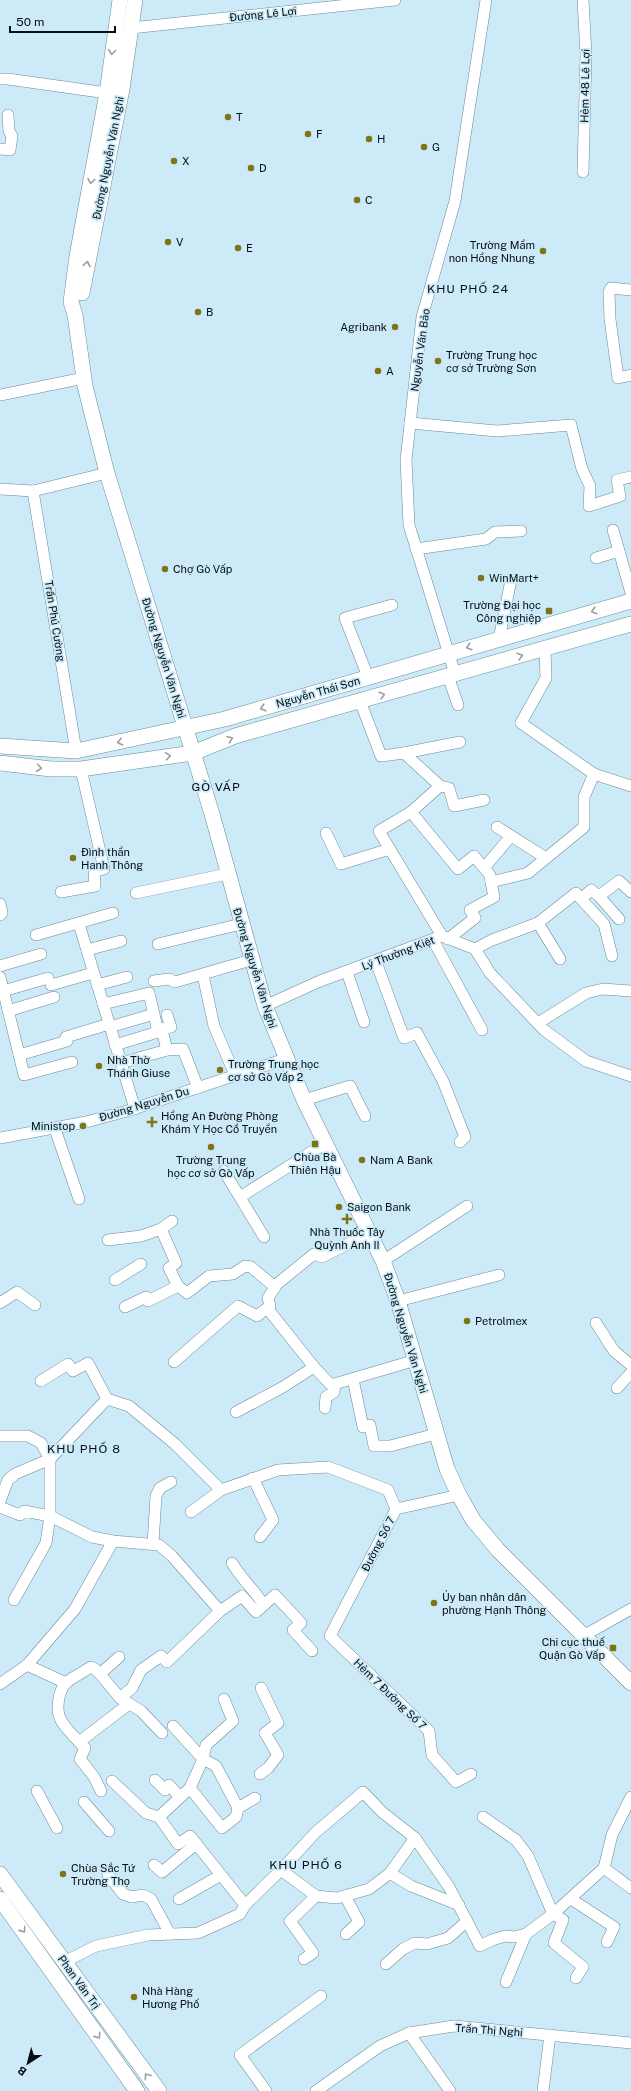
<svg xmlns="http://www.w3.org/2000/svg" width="631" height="2091" viewBox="0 0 631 2091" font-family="'Public Sans',sans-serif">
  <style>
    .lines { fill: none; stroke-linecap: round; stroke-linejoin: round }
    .street-casing { stroke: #6d8a96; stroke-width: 12 }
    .secondary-casing { stroke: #6d8a96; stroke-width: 16 }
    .street { stroke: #fff; stroke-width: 11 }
    .secondary { stroke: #fff; stroke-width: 15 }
    .oneway { stroke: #9b9fa1 }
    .poi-dot { fill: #7f7417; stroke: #cceaf8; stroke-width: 1.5 }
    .labels { text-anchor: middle; stroke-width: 3.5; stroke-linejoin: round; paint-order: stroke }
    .street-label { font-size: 11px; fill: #050e13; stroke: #cceaf8 }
    .poi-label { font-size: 11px; fill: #050e13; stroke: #cceaf8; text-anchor: start }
    .neighbourhood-label { font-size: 12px; letter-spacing: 1px; fill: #050e13; stroke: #cceaf8 }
  </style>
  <rect width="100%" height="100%" fill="#cceaf8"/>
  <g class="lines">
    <g class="street-casing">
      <g id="street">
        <path d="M583 0 586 54 583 172"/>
        <path d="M131 28 395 0"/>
        <path d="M0 79H8L107 93"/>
        <path d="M0 149 10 150 12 136 9 131 8 115"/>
        <path d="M631 290 611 288 609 292 610 319 618 378 631 375"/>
        <path d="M0 395 84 378"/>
        <path d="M410 423 497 431 571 425 582 469 590 486 589 506 620 496 617 480 631 477"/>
        <path d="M0 489 33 491 107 473"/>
        <path d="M33 491 76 751"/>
        <path d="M613 530 631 593"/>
        <path d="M416 549 486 539 495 532 521 531"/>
        <path d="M596 558 619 551"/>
        <path d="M499 639 511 580"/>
        <path d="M545 649 546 678 521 723 594 774 631 786"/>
        <path d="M455 674 409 525 406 460 422 317 455 201 486 0"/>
        <path d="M448 676 458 705"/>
        <path d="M368 677 345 618 392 605"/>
        <path d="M360 701 381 756 404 753 440 786 411 812 379 831 442 936"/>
        <path d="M404 753 460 742"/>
        <path d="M440 786 449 788 454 806 484 800"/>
        <path d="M411 812 458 869 474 856 490 875 491 882"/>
        <path d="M497 827 546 858"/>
        <path d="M326 833 341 864 390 849"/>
        <path d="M484 868 511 836"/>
        <path d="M61 892 95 886 94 871 104 869 81 769"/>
        <path d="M136 893 227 874"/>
        <path d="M599 896 619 919"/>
        <path d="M581 899 604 924 612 956"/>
        <path d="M0 904 2 913 0 915"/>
        <path d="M538 923 560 959"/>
        <path d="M79 924 135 1109"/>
        <path d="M36 935 113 913"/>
        <path d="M448 939 475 918 470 910 494 897 491 882 528 873 584 827V797L594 774"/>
        <path d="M433 940 482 1030"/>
        <path d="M158 944 241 924"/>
        <path d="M475 949 492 940 538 923 576 893 581 899 591 890 599 896 619 881 631 892"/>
        <path d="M87 950 121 941"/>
        <path d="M376 962 404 1038 417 1033 443 1081 465 1137 460 1142"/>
        <path d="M0 966 41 954"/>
        <path d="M347 972 364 1022"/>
        <path d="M203 975 214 1026 235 1075"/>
        <path d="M0 977 24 1075 72 1062"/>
        <path d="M154 981 169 979 175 982 251 960"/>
        <path d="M51 985 93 973"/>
        <path d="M97 985 127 977"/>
        <path d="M3 991 48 978"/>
        <path d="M103 1004 149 993 158 1032 163 1034 167 1050 183 1049 198 1088"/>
        <path d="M265 1006 320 981 442 936 475 949 490 973 544 1030 586 1061 631 1076"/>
        <path d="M8 1011 54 997"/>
        <path d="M538 1023 586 993 603 989 631 991"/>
        <path d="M110 1027 154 1014"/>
        <path d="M157 1030 171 1027 167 1015"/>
        <path d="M66 1037 109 1024"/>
        <path d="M115 1045 158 1032"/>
        <path d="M19 1055 67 1041"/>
        <path d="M121 1063 167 1050"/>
        <path d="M304 1100 350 1086 365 1116"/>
        <path d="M55 1129 79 1199"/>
        <path d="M0 1138 86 1122 127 1111 285 1059"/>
        <path d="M224 1171 264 1237"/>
        <path d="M240 1197 324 1144"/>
        <path d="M172 1221 161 1229 176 1263 169 1268 178 1286"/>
        <path d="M108 1240 141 1236 161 1229"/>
        <path d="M383 1261 467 1206"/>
        <path d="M115 1280 141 1264"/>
        <path d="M398 1301 499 1275"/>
        <path d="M0 1303 17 1292 35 1305"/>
        <path d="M125 1307 146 1297 148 1301 178 1286 187 1293 209 1276 233 1274 245 1266 251 1267 275 1287"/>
        <path d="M267 1308 314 1367"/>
        <path d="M596 1323 614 1351 631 1365"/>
        <path d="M174 1362 238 1306 257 1316 270 1306 268 1298 277 1284 314 1254 322 1257 370 1233"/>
        <path d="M353 1379 363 1427 370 1425 374 1446H390L436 1434"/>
        <path d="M617 1388 631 1373"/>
        <path d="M107 1399 129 1406 175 1444 221 1490 278 1470 328 1467 388 1490 396 1509"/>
        <path d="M325 1408 326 1397 334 1392 335 1384"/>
        <path d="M236 1412 283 1387 314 1367 331 1385 416 1360"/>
        <path d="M0 1436H28L41 1443 50 1459V1516L46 1543 14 1600"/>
        <path d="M253 1478 273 1520 260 1537"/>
        <path d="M459 1495 396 1509 330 1636 429 1731 432 1755 456 1782 471 1774"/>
        <path d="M0 1501 8 1480 15 1474 50 1459 107 1399 88 1363 73 1371 68 1364 41 1381"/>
        <path d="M0 1507 20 1515 24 1511 50 1516 92 1537 113 1541 159 1545 172 1556 220 1611 242 1596 256 1612 275 1595 301 1623 293 1630 312 1651"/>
        <path d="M191 1512 221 1490"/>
        <path d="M153 1544 156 1496 160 1488 171 1482"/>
        <path d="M232 1563C241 1578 254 1590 264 1605"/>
        <path d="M583 1636 631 1609"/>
        <path d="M119 1657 100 1674 120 1698 141 1711 162 1733"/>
        <path d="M27 1665 66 1683C58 1691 55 1712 62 1722 68 1731 77 1740 85 1748L80 1759 94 1777 101 1791"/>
        <path d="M66 1683 71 1679 91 1667 95 1669 100 1674"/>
        <path d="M0 1684 27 1665 75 1609 113 1541"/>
        <path d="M120 1698 132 1688 141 1670 161 1656 167 1662 220 1611"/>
        <path d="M224 1699 233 1721 206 1745 203 1759 216 1766 238 1808"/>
        <path d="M79 1742 129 1704"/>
        <path d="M260 1774 268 1768 278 1755 265 1733 278 1723 261 1688"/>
        <path d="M155 1780 165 1790 169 1785 180 1797"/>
        <path d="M112 1781 146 1813 159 1817 178 1844 190 1836 245 1905"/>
        <path d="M190 1788 222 1828 236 1817 238 1808 255 1798"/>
        <path d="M37 1791 57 1828"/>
        <path d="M84 1802 109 1831"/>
        <path d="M159 1817 190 1788 203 1759 173 1726"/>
        <path d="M483 1817 516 1840 528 1856 553 1914 563 1920 554 1943 583 1967 576 1978"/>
        <path d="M154 1865 162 1872 196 1844"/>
        <path d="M604 1868 631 1888"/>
        <path d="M281 1870 316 1896"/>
        <path d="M390 1873 411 1886 459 1905"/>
        <path d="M108 1875 123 1894 132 1897 143 1895 151 1899 170 1934"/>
        <path d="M345 1896 359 1922 346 1934"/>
        <path d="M179 1899 221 1875"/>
        <path d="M571 1899 614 1927 607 1942"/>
        <path d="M304 1959 313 1953 290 1921 316 1896 337 1898 369 1889 390 1873 415 1838"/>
        <path d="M64 1962 96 1946 148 1935 198 1933 240 1914 245 1905 281 1870 315 1833 363 1792 382 1812 415 1838 449 1887 480 1946 492 1940 505 1936 514 1937 526 1934 553 1914 604 1868 612 1835 631 1797"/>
        <path d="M386 1964 403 1949 415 1943 427 1944 448 1938 467 1921"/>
        <path d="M506 1982 526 1934"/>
        <path d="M409 2033 450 2091"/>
        <path d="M266 2091 240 2055 321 1996"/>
        <path d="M316 2091 380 2046 409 2033 454 2026 631 2043"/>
        <path d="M543 2091 550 2035"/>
      </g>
    </g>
    <g class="secondary-casing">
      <g id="secondary">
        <path d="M120 0 107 93 77 256 71 302 75 315 85 386 107 473 212 814 265 1006 304 1100 383 1261 398 1301 447 1469 459 1495 473 1520 498 1550 631 1683"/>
        <path d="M82 293 122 89 135 0"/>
        <path d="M0 746 76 751 225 719 631 601"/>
        <path d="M0 763 51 769H81L193 753 235 736 631 624"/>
        <path d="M0 1874 159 2091"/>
        <path d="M0 1899 137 2091"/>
      </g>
    </g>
    <use href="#street" class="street"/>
    <use href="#secondary" class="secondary"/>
  </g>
  <defs><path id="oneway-chevron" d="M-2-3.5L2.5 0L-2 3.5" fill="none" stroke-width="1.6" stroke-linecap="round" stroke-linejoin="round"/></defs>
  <g class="oneway">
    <use href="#oneway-chevron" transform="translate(112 52) rotate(98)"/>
    <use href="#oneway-chevron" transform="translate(91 181) rotate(100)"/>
    <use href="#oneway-chevron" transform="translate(87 264) rotate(-79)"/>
    <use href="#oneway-chevron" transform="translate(594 611) rotate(164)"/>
    <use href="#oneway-chevron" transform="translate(469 647) rotate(164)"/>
    <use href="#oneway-chevron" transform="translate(520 656) rotate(-16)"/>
    <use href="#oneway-chevron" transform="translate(382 695) rotate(-16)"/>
    <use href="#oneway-chevron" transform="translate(263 708) rotate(164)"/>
    <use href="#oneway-chevron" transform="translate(230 739) rotate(-21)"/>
    <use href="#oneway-chevron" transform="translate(120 742) rotate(168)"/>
    <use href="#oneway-chevron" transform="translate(168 756) rotate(-8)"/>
    <use href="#oneway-chevron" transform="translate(39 768) rotate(7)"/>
    <use href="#oneway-chevron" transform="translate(23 1930) rotate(55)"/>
    <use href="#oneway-chevron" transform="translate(98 2036) rotate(55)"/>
    <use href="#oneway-chevron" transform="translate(147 2076) rotate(-126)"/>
  </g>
  <g class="poi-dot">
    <circle cx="228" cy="117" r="4"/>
    <circle cx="308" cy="134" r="4"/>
    <circle cx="369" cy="139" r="4"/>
    <circle cx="424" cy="147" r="4"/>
    <circle cx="174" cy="161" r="4"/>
    <circle cx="251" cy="168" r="4"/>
    <circle cx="357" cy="200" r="4"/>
    <circle cx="168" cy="242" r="4"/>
    <circle cx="238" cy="248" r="4"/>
    <circle cx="543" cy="251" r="4"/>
    <circle cx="198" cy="312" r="4"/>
    <circle cx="395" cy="327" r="4"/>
    <circle cx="438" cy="361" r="4"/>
    <circle cx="378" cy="371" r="4"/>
    <circle cx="165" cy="569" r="4"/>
    <circle cx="481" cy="578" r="4"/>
    <rect x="545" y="607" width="8" height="8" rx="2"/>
    <circle cx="73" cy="858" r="4"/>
    <circle cx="99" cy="1066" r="4"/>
    <circle cx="220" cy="1070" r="4"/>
    <path d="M150 1116h4v4h4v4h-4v4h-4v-4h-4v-4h4z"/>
    <circle cx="83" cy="1126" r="4"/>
    <rect x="311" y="1140" width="8" height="8" rx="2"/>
    <circle cx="211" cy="1147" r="4"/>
    <circle cx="362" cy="1160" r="4"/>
    <circle cx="339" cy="1207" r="4"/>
    <path d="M345 1213h4v4h4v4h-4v4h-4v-4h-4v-4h4z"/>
    <circle cx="467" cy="1321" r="4"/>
    <circle cx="434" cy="1603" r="4"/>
    <rect x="609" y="1644" width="8" height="8" rx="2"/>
    <circle cx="63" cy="1874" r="4"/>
    <circle cx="134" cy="1997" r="4"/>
  </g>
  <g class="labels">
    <g class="street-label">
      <text transform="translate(263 14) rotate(-6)" y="4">Đường Lê Lợi</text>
      <text transform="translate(585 86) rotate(-89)" y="4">Hẻm 48 Lê Lợi</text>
      <text transform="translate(108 158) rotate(-79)" y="4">Đường Nguyễn Văn Nghi</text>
      <text transform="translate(420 350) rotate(-82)" y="4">Nguyễn Văn Bảo</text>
      <text transform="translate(55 621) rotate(81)" y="4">Trần Phú Cường</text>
      <text transform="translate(164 658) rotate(73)" y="4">Đường Nguyễn Văn Nghi</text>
      <text transform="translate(318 692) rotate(-16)" y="4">Nguyễn Thái Sơn</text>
      <text transform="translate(398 953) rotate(-21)" y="4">Lý Thường Kiệt</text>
      <text transform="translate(255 968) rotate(73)" y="4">Đường Nguyễn Văn Nghi</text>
      <text transform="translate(144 1104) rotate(-17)" y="4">Đường Nguyễn Du</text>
      <text transform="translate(406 1333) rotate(73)" y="4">Đường Nguyễn Văn Nghi</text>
      <text transform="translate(378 1544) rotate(-63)" y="4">Đường Số 7</text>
      <text transform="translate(390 1694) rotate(44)" y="4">Hẻm 7 Đường Số 7</text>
      <text transform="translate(79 1982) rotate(54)" y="4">Phan Văn Trị</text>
      <text transform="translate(489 2030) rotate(4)" y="4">Trần Thị Nghỉ</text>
    </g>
    <g class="poi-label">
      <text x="236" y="121">T</text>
      <text x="316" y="138">F</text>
      <text x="377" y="143">H</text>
      <text x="432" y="151">G</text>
      <text x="182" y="165">X</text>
      <text x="259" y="172">D</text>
      <text x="365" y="204">C</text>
      <text x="176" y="246">V</text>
      <text x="535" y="249" text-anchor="end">Trường Mầm<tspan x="535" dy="13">non Hồng Nhung</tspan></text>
      <text x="246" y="252">E</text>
      <text x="206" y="316">B</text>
      <text x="387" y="331" text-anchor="end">Agribank</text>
      <text x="446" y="359">Trường Trung học<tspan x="446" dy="13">cơ sở Trường Sơn</tspan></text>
      <text x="386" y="375">A</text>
      <text x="173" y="573">Chợ Gò Vấp</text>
      <text x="489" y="582">WinMart+</text>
      <text x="541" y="609" text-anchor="end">Trường Đại học<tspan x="541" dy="13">Công nghiệp</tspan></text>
      <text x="81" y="856">Đình thần<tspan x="81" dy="13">Hanh Thông</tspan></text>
      <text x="107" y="1064">Nhà Thờ<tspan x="107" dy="13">Thánh Giuse</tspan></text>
      <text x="228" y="1068">Trường Trung học<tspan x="228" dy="13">cơ sở Gò Vấp 2</tspan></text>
      <text x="161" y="1120">Hồng An Đường Phòng<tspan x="161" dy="13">Khám Y Học Cổ Truyền</tspan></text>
      <text x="75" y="1130" text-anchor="end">Ministop</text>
      <text x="315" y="1161" text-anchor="middle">Chùa Bà<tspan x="315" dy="13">Thiên Hậu</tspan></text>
      <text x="211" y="1164" text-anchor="middle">Trường Trung<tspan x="211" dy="13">học cơ sở Gò Vấp</tspan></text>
      <text x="370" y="1164">Nam A Bank</text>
      <text x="347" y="1211">Saigon Bank</text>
      <text x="347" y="1236" text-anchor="middle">Nhà Thuốc Tây<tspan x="347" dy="13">Quỳnh Anh II</tspan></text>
      <text x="475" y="1325">Petrolmex</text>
      <text x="442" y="1601">Ủy ban nhân dân<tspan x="442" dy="13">phường Hạnh Thông</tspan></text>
      <text x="605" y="1646" text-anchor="end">Chi cục thuế<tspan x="605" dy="13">Quận Gò Vấp</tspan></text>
      <text x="71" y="1872">Chùa Sắc Tứ<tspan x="71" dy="13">Trường Thọ</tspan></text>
      <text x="142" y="1995">Nhà Hàng<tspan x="142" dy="13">Hương Phố</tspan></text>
    </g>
    <g class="neighbourhood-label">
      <text x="468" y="293">KHU PHỐ 24</text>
      <text x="216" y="791">GÒ VẤP</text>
      <text x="84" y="1453">KHU PHỐ 8</text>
      <text x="306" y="1869">KHU PHỐ 6</text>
    </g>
  </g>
  <g transform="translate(28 2063) rotate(216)" stroke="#cceaf8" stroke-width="3" paint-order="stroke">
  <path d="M0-3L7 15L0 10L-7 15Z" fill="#050e13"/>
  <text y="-6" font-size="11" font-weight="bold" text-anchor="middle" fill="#050e13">B</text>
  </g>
  <path d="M10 26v6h105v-6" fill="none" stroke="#050e13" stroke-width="2"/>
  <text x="16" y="26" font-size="12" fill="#050e13" stroke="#cceaf8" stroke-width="3" paint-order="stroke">50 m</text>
</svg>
